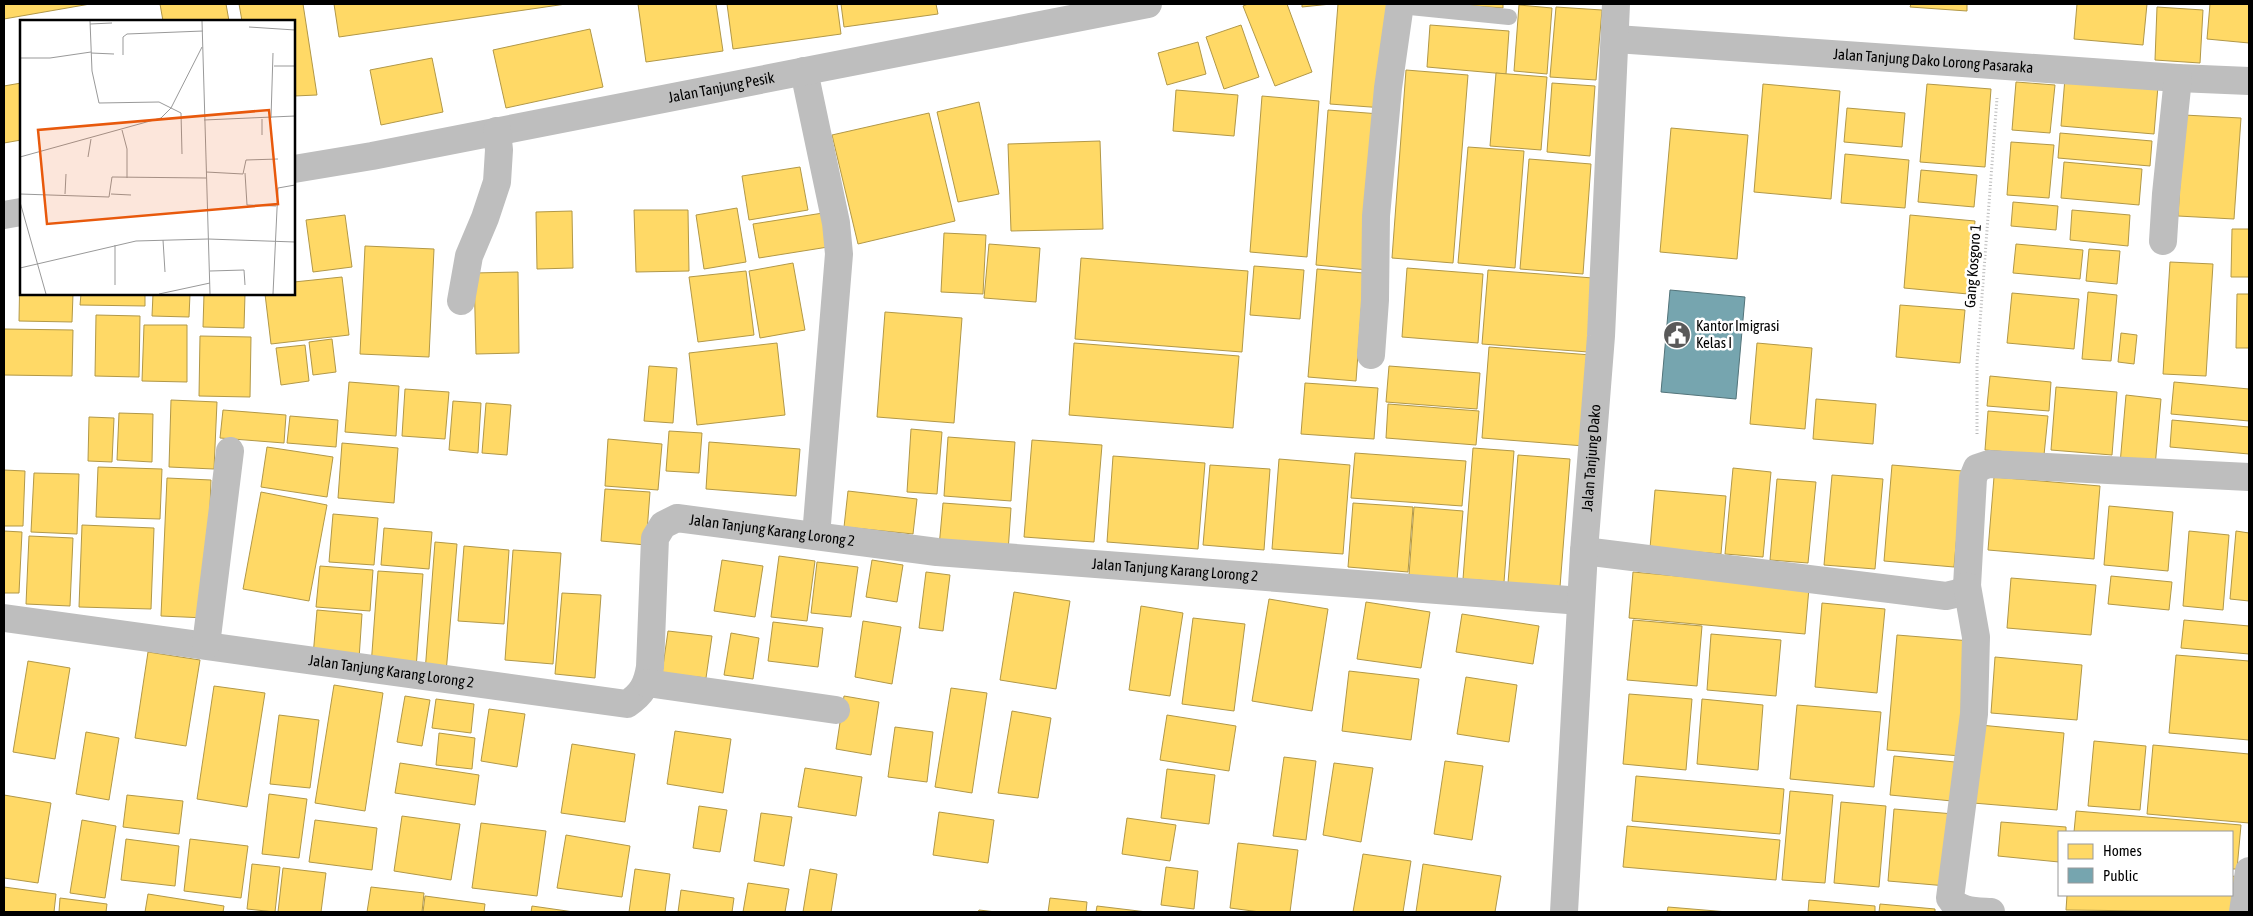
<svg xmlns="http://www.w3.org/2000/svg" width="2253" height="916" viewBox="0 0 2253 916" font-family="'Asap Condensed',sans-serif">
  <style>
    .homes { fill: #ffd966; stroke: #b29847 }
    .public { fill: #76a5af; stroke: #53747a }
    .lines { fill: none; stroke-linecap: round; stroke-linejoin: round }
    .path { stroke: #b9b9b9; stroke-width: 3; stroke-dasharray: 1 2.5; stroke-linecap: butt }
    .service { stroke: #bebebe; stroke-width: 16 }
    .minor { stroke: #bebebe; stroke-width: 28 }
    .labels { text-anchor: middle; stroke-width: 5; stroke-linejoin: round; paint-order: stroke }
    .street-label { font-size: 15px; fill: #000; stroke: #fff }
    .poi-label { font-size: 15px; fill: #000; stroke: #fff; text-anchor: start }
    .inset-road { fill: none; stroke: #999; stroke-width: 1 }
    .view { fill: #e8590c; fill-opacity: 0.15; stroke: #e8590c; stroke-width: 2.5 }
    .inset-edge { fill: none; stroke: #000; stroke-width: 2.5 }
  </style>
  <rect width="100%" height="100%" fill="#fff"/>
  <g class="homes">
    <path d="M4 4H90L4 19Z"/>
    <path d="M160 4H226L229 21H163Z"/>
    <path d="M239 4H303L317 95 294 96V21H242Z"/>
    <path d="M334 4H566L339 37Z"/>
    <path d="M638 4H716L723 51 646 62Z"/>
    <path d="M727 4H837L841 34 733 49Z"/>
    <path d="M841 4H936L938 14 844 27Z"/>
    <path d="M1248 4H1287L1312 72 1275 86 1243 6Z"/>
    <path d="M1302 4H1331L1302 7Z"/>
    <path d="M1338 4H1393L1384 108 1330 104Z"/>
    <path d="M1447 4H1503V8Z"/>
    <path d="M1911 4H1967V11L1910 7Z"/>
    <path d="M2077 4H2147L2143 45 2074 39Z"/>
    <path d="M2210 4H2249V43L2207 39Z"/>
    <path d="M1519 5 1552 8 1547 74 1514 71Z"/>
    <path d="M1556 7 1602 10 1596 80 1550 77Z"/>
    <path d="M2157 7 2203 10 2200 63 2155 60Z"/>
    <path d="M1241 25 1259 77 1224 89 1206 37Z"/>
    <path d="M1430 25 1509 31 1506 74 1427 67Z"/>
    <path d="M590 29 603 87 506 108 493 50Z"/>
    <path d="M1198 42 1206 74 1167 85 1158 53Z"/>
    <path d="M432 58 443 112 381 125 370 70Z"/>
    <path d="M1406 70 1468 75 1453 263 1392 258Z"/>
    <path d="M1496 73 1547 77 1541 150 1490 146Z"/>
    <path d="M2065 78 2158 86 2154 134 2061 126Z"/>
    <path d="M2016 82 2055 85 2050 133 2012 130Z"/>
    <path d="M21 83V140L4 143V86Z"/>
    <path d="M1552 83 1595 86 1590 156 1547 152Z"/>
    <path d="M1763 84 1840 91 1831 199 1754 192Z"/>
    <path d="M1927 84 1991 89 1985 167 1920 162Z"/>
    <path d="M1176 90 1238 95 1234 136 1173 131Z"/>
    <path d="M1262 96 1319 101 1307 257 1250 252Z"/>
    <path d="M979 102 999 194 958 202 937 112Z"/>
    <path d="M1847 108 1905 113 1902 147 1844 142Z"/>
    <path d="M1328 110 1380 114 1368 270 1316 265Z"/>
    <path d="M929 113 955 221 858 244 832 135Z"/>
    <path d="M2184 115 2241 118 2234 219 2178 216Z"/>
    <path d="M1671 128 1748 135 1737 259 1660 252Z"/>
    <path d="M2060 133 2152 141 2150 166 2058 158Z"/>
    <path d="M1100 141 1103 229 1011 231 1008 144Z"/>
    <path d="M2011 142 2054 145 2049 198 2007 195Z"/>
    <path d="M1468 147 1524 151 1515 268 1458 263Z"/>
    <path d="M1845 154 1909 160 1905 208 1841 203Z"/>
    <path d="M1529 159 1591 164 1583 274 1520 269Z"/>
    <path d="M2064 162 2142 169 2139 205 2061 198Z"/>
    <path d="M800 167 808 210 749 220 742 176Z"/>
    <path d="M1921 170 1977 175 1974 207 1918 202Z"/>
    <path d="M2013 202 2058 206 2056 230 2011 226Z"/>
    <path d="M737 208 746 262 704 269 696 215Z"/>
    <path d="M634 210H688L689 271 636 272Z"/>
    <path d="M2072 210 2130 215 2128 246 2070 240Z"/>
    <path d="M572 211 573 268 537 269 536 212Z"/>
    <path d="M823 213 828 247 759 258 753 224Z"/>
    <path d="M345 215 352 267 313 272 306 220Z"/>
    <path d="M1910 215 1975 221 1968 294 1904 288Z"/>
    <path d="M2232 229H2249V277H2231Z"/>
    <path d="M944 233 986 235 983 294 941 292Z"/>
    <path d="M989 244 1040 248 1036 302 984 298Z"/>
    <path d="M2016 244 2083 250 2080 279 2013 273Z"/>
    <path d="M365 246 434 249 429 357 360 354Z"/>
    <path d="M2089 249 2120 251 2117 284 2086 281Z"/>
    <path d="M1081 258 1248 271 1242 352 1075 339Z"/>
    <path d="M2170 262 2213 264 2206 376 2163 374Z"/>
    <path d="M793 263 805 330 760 338 749 271Z"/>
    <path d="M20 265 21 294H73L72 322 19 321Z"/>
    <path d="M1254 266 1304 270 1300 319 1250 315Z"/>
    <path d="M1407 268 1483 274 1478 343 1402 337Z"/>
    <path d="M1317 269 1364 273 1356 381 1308 377Z"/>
    <path d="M1488 270 1593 278 1588 352 1482 344Z"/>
    <path d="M746 271 754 335 698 342 689 277Z"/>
    <path d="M518 272 519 353 476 354 474 273Z"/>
    <path d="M342 277 349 335 271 344 265 294H294V282Z"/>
    <path d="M2088 292 2117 295 2111 361 2082 359Z"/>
    <path d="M2012 293 2079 299 2074 349 2007 343Z"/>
    <path d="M81 294H145V306L80 305Z"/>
    <path d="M153 294H190L189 317 152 316Z"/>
    <path d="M204 294H245L244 328 203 327Z"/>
    <path d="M2237 294H2249V348H2236Z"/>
    <path d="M1900 305 1965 310 1960 363 1896 357Z"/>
    <path d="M885 312 962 318 954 423 877 417Z"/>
    <path d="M96 315 140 316 139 377 95 376Z"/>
    <path d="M144 325H187V382L142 381Z"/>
    <path d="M4 329 73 330 72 376 4 375Z"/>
    <path d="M2121 333 2137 335 2134 364 2118 362Z"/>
    <path d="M200 336 251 337 250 397 199 396Z"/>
    <path d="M332 339 336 372 313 375 309 342Z"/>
    <path d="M777 343 785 415 697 425 689 353Z"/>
    <path d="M1074 343 1239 356 1233 428 1069 415Z"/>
    <path d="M1757 343 1812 348 1805 429 1750 424Z"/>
    <path d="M305 345 309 381 281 385 276 348Z"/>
    <path d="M1489 347 1591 355 1584 446 1482 438Z"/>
    <path d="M649 366 677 368 673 423 644 421Z"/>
    <path d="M1389 366 1480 373 1477 409 1386 402Z"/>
    <path d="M1990 376 2051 382 2049 411 1987 406Z"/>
    <path d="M349 382 399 386 396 436 345 432Z"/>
    <path d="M2174 382 2249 389V421L2171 414Z"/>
    <path d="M1305 383 1378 388 1374 439 1301 434Z"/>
    <path d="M2056 387 2117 392 2112 455 2051 450Z"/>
    <path d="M405 389 449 392 445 439 402 436Z"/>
    <path d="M2126 395 2161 399 2155 467 2120 464Z"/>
    <path d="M1816 399 1876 404 1873 444 1813 439Z"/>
    <path d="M171 400 217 402 214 469 169 467Z"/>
    <path d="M453 401 481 403 478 453 449 450Z"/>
    <path d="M486 403 511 405 507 455 482 453Z"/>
    <path d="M1388 404 1479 411 1476 445 1386 438Z"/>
    <path d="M223 410 286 415 284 443 220 438Z"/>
    <path d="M1988 411 2048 416 2044 455 1985 450Z"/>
    <path d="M119 413 153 414 152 462 117 460Z"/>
    <path d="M290 416 338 420 336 447 287 443Z"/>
    <path d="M89 417 114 418 112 462 88 461Z"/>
    <path d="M2172 420 2249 427V454L2170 447Z"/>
    <path d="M911 429 942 432 937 494 907 492Z"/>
    <path d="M669 431 702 433 699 473 666 471Z"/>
    <path d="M948 437 1015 442 1011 501 944 496Z"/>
    <path d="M608 439 662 444 658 490 605 486Z"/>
    <path d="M1032 440 1102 445 1094 542 1024 537Z"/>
    <path d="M709 442 800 449 796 496 706 489Z"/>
    <path d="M342 443 398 448 394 503 338 498Z"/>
    <path d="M267 447 333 457 327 497 261 487Z"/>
    <path d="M1473 448 1514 451 1504 582 1463 579Z"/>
    <path d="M1355 453 1466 461 1462 506 1351 498Z"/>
    <path d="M1518 455 1570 459 1560 587 1508 583Z"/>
    <path d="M1113 456 1205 463 1198 549 1107 542Z"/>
    <path d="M1279 459 1350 465 1343 554 1272 549Z"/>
    <path d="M1210 465 1270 469 1264 550 1203 545Z"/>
    <path d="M1892 465 1963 471 1954 567 1884 561Z"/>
    <path d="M98 467 162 469 160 519 96 517Z"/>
    <path d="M1733 468 1771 472 1763 557 1725 554Z"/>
    <path d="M4 470 25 471 23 526H4Z"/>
    <path d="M34 473 79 474 77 534 31 532Z"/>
    <path d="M1832 475 1883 479 1875 569 1824 565Z"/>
    <path d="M1994 477 2100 486 2094 559 1988 550Z"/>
    <path d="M167 478 211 480 206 618 161 616Z"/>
    <path d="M1777 479 1816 482 1808 563 1770 560Z"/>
    <path d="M605 489 650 492 646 545 601 541Z"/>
    <path d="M1655 490 1726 496 1721 554 1650 548Z"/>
    <path d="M848 491 917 499 913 534 844 527Z"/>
    <path d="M261 492 327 505 309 601 243 589Z"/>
    <path d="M943 503 1011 508 1008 552 939 547Z"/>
    <path d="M1353 503 1413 507 1408 572 1348 567Z"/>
    <path d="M2109 506 2173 512 2168 571 2104 565Z"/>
    <path d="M1414 507 1463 511 1457 580 1409 575Z"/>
    <path d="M333 514 378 518 374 565 329 562Z"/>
    <path d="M82 525 154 528 151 609 79 607Z"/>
    <path d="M384 528 432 532 429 569 381 565Z"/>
    <path d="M4 531 22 532 19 593H4Z"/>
    <path d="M2189 531 2229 535 2223 610 2183 606Z"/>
    <path d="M2236 531 2249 533V601L2230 599Z"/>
    <path d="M29 536 73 538 70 606 26 604Z"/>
    <path d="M435 542 457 544 446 673 425 672Z"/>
    <path d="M464 546 509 550 504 624 458 621Z"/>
    <path d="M513 550 561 553 553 664 505 660Z"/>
    <path d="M779 556 815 561 807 621 771 617Z"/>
    <path d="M722 560 763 566 755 617 714 611Z"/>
    <path d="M872 560 903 565 897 602 866 597Z"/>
    <path d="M817 562 858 567 851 617 811 613Z"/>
    <path d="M320 566 373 570 370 611 316 607Z"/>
    <path d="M378 571 423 574 416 669 371 666Z"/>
    <path d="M926 572 950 575 943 631 919 628Z"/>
    <path d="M1633 572 1809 588 1805 634 1629 618Z"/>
    <path d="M2111 576 2172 582 2169 610 2108 604Z"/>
    <path d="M2011 578 2096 585 2091 635 2007 628Z"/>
    <path d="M1014 592 1070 601 1056 689 1000 680Z"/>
    <path d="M562 593 601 595 595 678 555 674Z"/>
    <path d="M1269 599 1328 609 1312 711 1252 701Z"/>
    <path d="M1366 602 1430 612 1421 668 1357 659Z"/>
    <path d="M1822 603 1885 609 1877 693 1815 687Z"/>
    <path d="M1141 606 1183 613 1170 696 1129 690Z"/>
    <path d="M317 610 362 614 359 659 313 656Z"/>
    <path d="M1462 614 1539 626 1533 664 1456 652Z"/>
    <path d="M1193 618 1245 624 1234 711 1182 704Z"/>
    <path d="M1633 620 1702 626 1697 686 1627 680Z"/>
    <path d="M2184 620 2249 626V654L2181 648Z"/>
    <path d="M863 621 901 627 892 684 855 677Z"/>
    <path d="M773 622 823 628 818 667 768 661Z"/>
    <path d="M668 631 712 636 706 678 662 673Z"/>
    <path d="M731 633 759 638 753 679 724 675Z"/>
    <path d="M1711 634 1781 640 1776 696 1707 690Z"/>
    <path d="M1897 635 1971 641 1961 756 1887 750Z"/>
    <path d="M148 652 200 660 186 746 135 738Z"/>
    <path d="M2176 655 2249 661V740L2169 733Z"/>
    <path d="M1995 657 2082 665 2077 720 1991 713Z"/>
    <path d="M28 661 70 668 55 759 13 752Z"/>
    <path d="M1349 671 1419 679 1411 740 1342 731Z"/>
    <path d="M1466 677 1517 685 1509 742 1457 734Z"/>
    <path d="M334 685 383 693 365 811 315 803Z"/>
    <path d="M214 686 265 693 247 807 197 799Z"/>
    <path d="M951 688 987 693 972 793 935 787Z"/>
    <path d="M1629 694 1692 699 1686 770 1623 764Z"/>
    <path d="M405 696 430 700 422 746 397 742Z"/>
    <path d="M844 696 879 702 871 755 836 749Z"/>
    <path d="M436 699 474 704 471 733 432 728Z"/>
    <path d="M1702 699 1763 705 1758 770 1697 764Z"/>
    <path d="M1797 705 1881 712 1874 787 1790 779Z"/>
    <path d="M489 709 525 714 517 767 481 761Z"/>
    <path d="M1012 711 1051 718 1038 798 998 793Z"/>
    <path d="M279 715 319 720 310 788 270 784Z"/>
    <path d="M1167 715 1236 726 1229 771 1160 760Z"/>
    <path d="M1980 725 2064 733 2057 810 1973 803Z"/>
    <path d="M895 727 933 732 927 782 888 777Z"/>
    <path d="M675 731 731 739 723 793 667 784Z"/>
    <path d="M86 732 119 738 109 800 76 794Z"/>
    <path d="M439 733 475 738 472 769 436 765Z"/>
    <path d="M2094 741 2146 746 2140 810 2088 806Z"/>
    <path d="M572 744 635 754 625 822 561 813Z"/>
    <path d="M2153 745 2249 754V823L2147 814Z"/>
    <path d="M1894 756 1955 762 1952 801 1890 795Z"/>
    <path d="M1284 757 1316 761 1306 840 1273 836Z"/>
    <path d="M1445 761 1483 766 1472 840 1434 834Z"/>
    <path d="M400 763 479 775 475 805 395 793Z"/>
    <path d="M1334 763 1373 768 1361 842 1323 835Z"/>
    <path d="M805 768 862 777 856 816 798 807Z"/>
    <path d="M1167 769 1215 775 1209 824 1161 818Z"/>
    <path d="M1636 776 1784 789 1780 834 1632 821Z"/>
    <path d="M1790 791 1833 795 1825 883 1782 880Z"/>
    <path d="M269 794 307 799 299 858 262 854Z"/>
    <path d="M4 795 51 803 38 883 4 878Z"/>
    <path d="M127 795 183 801 179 834 123 827Z"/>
    <path d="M1841 802 1886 806 1879 887 1834 883Z"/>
    <path d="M699 806 727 810 720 852 693 848Z"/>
    <path d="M1894 809 1954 814 1947 886 1888 881Z"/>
    <path d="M2076 811 2241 825 2237 869H2232V832H2074Z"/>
    <path d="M939 812 994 820 988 863 933 855Z"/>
    <path d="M761 813 792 817 784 866 754 861Z"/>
    <path d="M402 816 460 824 451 880 394 871Z"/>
    <path d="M1127 818 1176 825 1170 861 1122 854Z"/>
    <path d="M82 820 116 826 105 898 70 893Z"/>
    <path d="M315 820 377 828 372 870 309 862Z"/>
    <path d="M2001 822 2066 827V832H2059V862L1998 856Z"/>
    <path d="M481 823 546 831 537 896 472 888Z"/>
    <path d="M1627 826 1780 840 1776 880 1623 867Z"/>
    <path d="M566 835 630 846 622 897 557 888Z"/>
    <path d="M126 839 179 846 175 886 121 880Z"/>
    <path d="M190 839 248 846 241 898 184 891Z"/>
    <path d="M1238 843 1298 850 1290 912H1260L1230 908Z"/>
    <path d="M1363 854 1411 861 1403 912H1353Z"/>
    <path d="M252 864 280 867 275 912 247 909Z"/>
    <path d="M1423 864 1501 876 1495 912H1416Z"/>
    <path d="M1166 867 1198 871 1194 909 1161 905Z"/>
    <path d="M283 868 326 873 321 912H278Z"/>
    <path d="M635 869 670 874 665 912H629Z"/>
    <path d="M810 869 837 874 831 912H803Z"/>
    <path d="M2232 876 2239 877 2236 912 2066 910 2067 895H2232Z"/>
    <path d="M748 883 789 889 785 912H743Z"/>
    <path d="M4 887 56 894 54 912H4Z"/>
    <path d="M371 887 424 893 422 912H367Z"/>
    <path d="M681 890 734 898 732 912H678Z"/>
    <path d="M148 894 224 906 223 912H145Z"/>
    <path d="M425 896 485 904 484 912H423Z"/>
    <path d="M60 898 107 904 106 912H59Z"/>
    <path d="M1050 898 1087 902 1086 912H1048Z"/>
    <path d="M1809 900 1875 906V912H1808Z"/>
    <path d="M1880 904 1935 909V912H1879Z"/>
    <path d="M532 906 574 912H531Z"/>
    <path d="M1097 906 1147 912H1096Z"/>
    <path d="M1668 907 1728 912H1667Z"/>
    <path d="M979 910 996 912H978Z"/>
  </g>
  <path class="public" d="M1670 290 1745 297 1736 399 1661 392Z"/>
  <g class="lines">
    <path class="path" d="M1977 434V362L1997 98"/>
    <path class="service" d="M1400 6 1509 17"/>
    <g class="minor">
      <path id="s1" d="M1616 39 2178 78 2249 81"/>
      <path d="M804 71 836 223 839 254 816 536"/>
      <path id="s2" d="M294 169 372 156 1148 4"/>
      <path d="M4 215 21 212"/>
      <path d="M2163 241 2166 194 2178 78"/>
      <path d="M461 301 469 256 485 218 497 182 499 150 497 131"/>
      <path d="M1371 355 1375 300 1376 216 1388 88 1400 4"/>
      <path d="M1584 551 1946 596 1959 593 1967 586 1973 478 1977 468 1989 464 2249 477"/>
      <path d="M1967 586 1976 637 1974 714 1950 898C1958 912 1977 911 1991 912"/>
      <path id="s3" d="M4 618 627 704C642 694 647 685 650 667L655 538 663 525 677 518 937 552 1581 601"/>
      <path d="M206 645 230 451"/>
      <path d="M647 683 836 710"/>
      <path id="s4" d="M1564 912 1584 551 1601 336 1616 4"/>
      <path d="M2243 912 2249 871"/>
    </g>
  </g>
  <defs>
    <g id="civic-disc" transform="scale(1.4375)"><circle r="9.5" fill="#595959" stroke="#fff"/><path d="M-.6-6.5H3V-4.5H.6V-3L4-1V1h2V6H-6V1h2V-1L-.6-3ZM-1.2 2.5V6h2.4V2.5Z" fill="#fff"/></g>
  </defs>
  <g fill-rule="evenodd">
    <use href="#civic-disc" x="1677" y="335"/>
  </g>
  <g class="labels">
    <g class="street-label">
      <text dy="5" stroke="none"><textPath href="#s1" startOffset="318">Jalan Tanjung Dako Lorong Pasaraka</textPath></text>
      <text dy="5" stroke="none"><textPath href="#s2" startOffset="435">Jalan Tanjung Pesik</textPath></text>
      <text transform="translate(1973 266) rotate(-86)" y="5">Gang Kosgoro 1</text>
      <text dy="5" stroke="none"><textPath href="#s4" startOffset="455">Jalan Tanjung Dako</textPath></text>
      <text dy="5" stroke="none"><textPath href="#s3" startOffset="930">Jalan Tanjung Karang Lorong 2</textPath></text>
      <text dy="5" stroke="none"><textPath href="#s3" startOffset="1335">Jalan Tanjung Karang Lorong 2</textPath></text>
      <text dy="5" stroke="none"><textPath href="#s3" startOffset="391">Jalan Tanjung Karang Lorong 2</textPath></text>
    </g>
    <g class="poi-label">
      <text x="1696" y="331">Kantor Imigrasi<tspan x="1696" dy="17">Kelas I</tspan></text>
    </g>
  </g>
  <g transform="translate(20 20)">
    <rect width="275" height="275" fill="#fff"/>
    <path class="inset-road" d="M70 1 72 51 79 83 139 82 161 93 162 134M182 1 190 274M70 4 92 3M229 7 275 10M71 33 94 34M103 35V17L107 14 183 11M0 38H30L71 32M254 46H275M251 98 253 33M184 100 275 96M102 110 107 129V158M242 115V99M0 137 141 98 151 88 182 27M68 137 71 119M186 152 223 154 226 140 258 139M225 153 227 185 256 186M0 174 89 177 92 157 186 158M45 174 46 154M91 174 111 175M0 182 26 274M143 220 145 252M0 248 116 221 188 219 275 222M190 251 224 250 225 265M95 265V225M139 274 190 263M253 274 258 168 275 165"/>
    <path class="view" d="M249 90 258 184 27 204 18 110Z"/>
    <rect width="275" height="275" class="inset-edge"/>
  </g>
  <rect width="2253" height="916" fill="none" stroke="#000000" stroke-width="10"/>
  <rect x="2058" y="831" width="175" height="65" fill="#ffffff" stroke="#999999"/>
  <rect x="2068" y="844" width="25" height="15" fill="#ffd966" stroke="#999999"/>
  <text x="2103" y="856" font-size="15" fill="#000000">Homes</text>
  <rect x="2068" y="868" width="25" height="15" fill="#76a5af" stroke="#999999"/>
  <text x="2103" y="881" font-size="15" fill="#000000">Public</text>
</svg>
